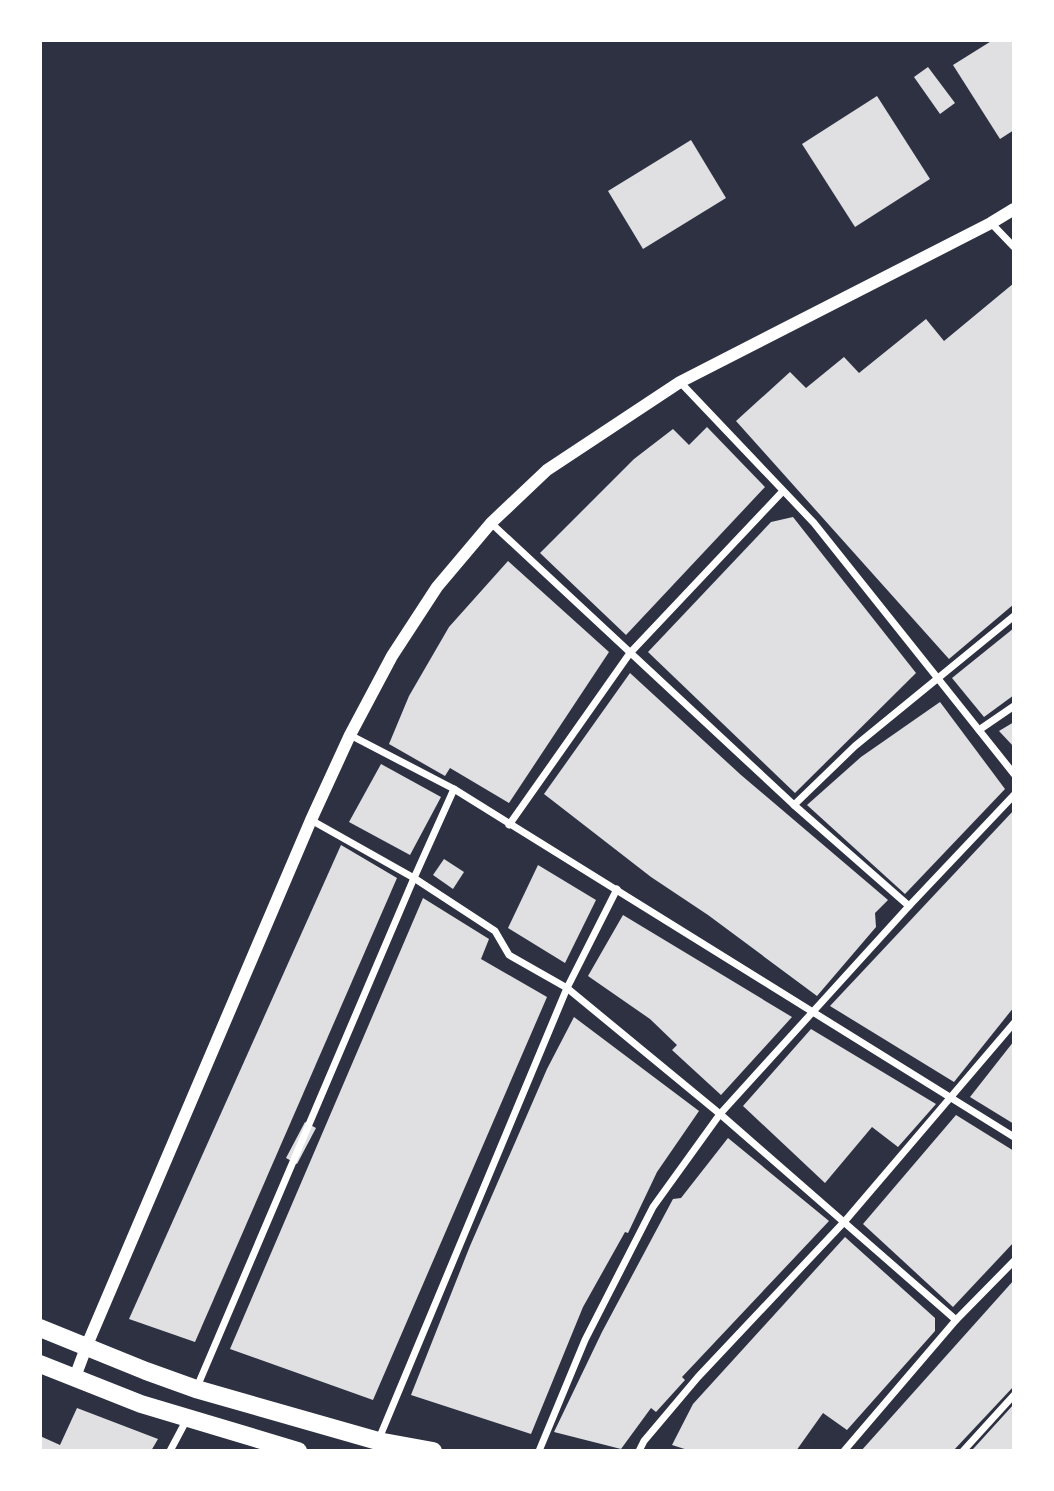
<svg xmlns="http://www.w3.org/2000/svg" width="1054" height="1491" viewBox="0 0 1054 1491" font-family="Ubuntu,sans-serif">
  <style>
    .building { fill: #e0e0e3 }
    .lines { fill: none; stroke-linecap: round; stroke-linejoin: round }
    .minor { stroke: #fff; stroke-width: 7 }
    .tertiary { stroke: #fff; stroke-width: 12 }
    .primary { stroke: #fff; stroke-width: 18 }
  </style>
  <rect width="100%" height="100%" fill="#2d3142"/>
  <g class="building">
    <path d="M993 40H1014V130L1000 139 953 65Z"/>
    <path d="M928 67 955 103 940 114 914 77Z"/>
    <path d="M877 96 930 179 855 227 802 144Z"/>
    <path d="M691 140 726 198 643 249 608 191Z"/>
    <path d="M1014 283V604L949 659 736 421 790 372 806 388 844 357 859 373 926 319 944 341Z"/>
    <path d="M707 427 765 487 626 635 540 553 634 459 673 429 689 445Z"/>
    <path d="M793 517 916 673 795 793 648 652 771 522Z"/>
    <path d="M508 561 609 652 509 803 450 768 445 776 389 744 409 696 449 627Z"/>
    <path d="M1014 628V695L984 717 952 678Z"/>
    <path d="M630 673 741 775 888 900 875 913 876 927 817 996 708 915 651 877 544 794Z"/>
    <path d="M940 702 1005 789 905 894 807 805 861 757Z"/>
    <path d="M1014 722V747L999 731Z"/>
    <path d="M381 764 441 797 410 855 349 822Z"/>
    <path d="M1014 810V1007L954 1082 830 1006Z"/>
    <path d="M341 845 397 878 195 1342 129 1319Z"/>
    <path d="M444 859 464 872 453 889 433 875Z"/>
    <path d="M538 865 596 900 565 963 508 928Z"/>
    <path d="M423 898 489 939 481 959 547 997 373 1400 230 1349Z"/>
    <path d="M623 915 792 1017 721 1095 672 1050 677 1045 650 1019 588 976Z"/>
    <path d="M574 1017 699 1111 657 1172 628 1233 625 1232 583 1307 531 1434 411 1395 470 1246 547 1069Z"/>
    <path d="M811 1029 936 1104 898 1147 872 1127 825 1183 743 1106Z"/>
    <path d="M1014 1041V1124L970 1097Z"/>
    <path d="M956 1115 1014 1151V1242L953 1307 863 1224Z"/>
    <path d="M305 1122 316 1128 297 1164 286 1158Z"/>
    <path d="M728 1138 829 1221 682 1377 685 1380 656 1412 651 1408 621 1449 554 1432 602 1332 673 1199 681 1198Z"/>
    <path d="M845 1237 935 1318V1331L847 1430 823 1413 796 1451H691L672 1445 693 1404Z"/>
    <path d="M1014 1280V1386L953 1451H861Z"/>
    <path d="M1014 1404V1451H971L974 1448Z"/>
    <path d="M77 1408 158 1439 151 1451H40V1436L60 1445Z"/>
  </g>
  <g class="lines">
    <g class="minor">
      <path d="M991 223 1014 247"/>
      <path d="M680 382 814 523 1014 774"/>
      <path d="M491 523 794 805 909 906"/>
      <path d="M979 730 1014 706"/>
      <path d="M350 735 454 789 1014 1137"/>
      <path d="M794 805 855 746 1014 616"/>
      <path d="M311 820 414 878 495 931 509 955 567 988 720 1114 956 1320"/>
      <path d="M509 825 630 653 783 491"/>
      <path d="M197 1387 414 878 454 789"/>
      <path d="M378 1441 567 988 617 889"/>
      <path d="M170 1451 187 1419"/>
      <path d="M539 1451 585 1340 653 1207 720 1114 909 906 1014 795"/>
      <path d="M639 1451 644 1441 698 1377 845 1221 1014 1023"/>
      <path d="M844 1451 956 1320 1014 1261"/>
      <path d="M963 1451 1014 1395"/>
    </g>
    <path class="tertiary" d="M75 1377 87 1345 311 820 350 735 392 656 437 587 491 523 547 470 680 382 991 223 1014 209"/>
    <g class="primary">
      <path d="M40 1328 146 1371 196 1389 378 1441 433 1451"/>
      <path d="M40 1364 141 1404 298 1451"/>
    </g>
  </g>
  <rect width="1054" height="1491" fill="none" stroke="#ffffff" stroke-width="84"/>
</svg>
